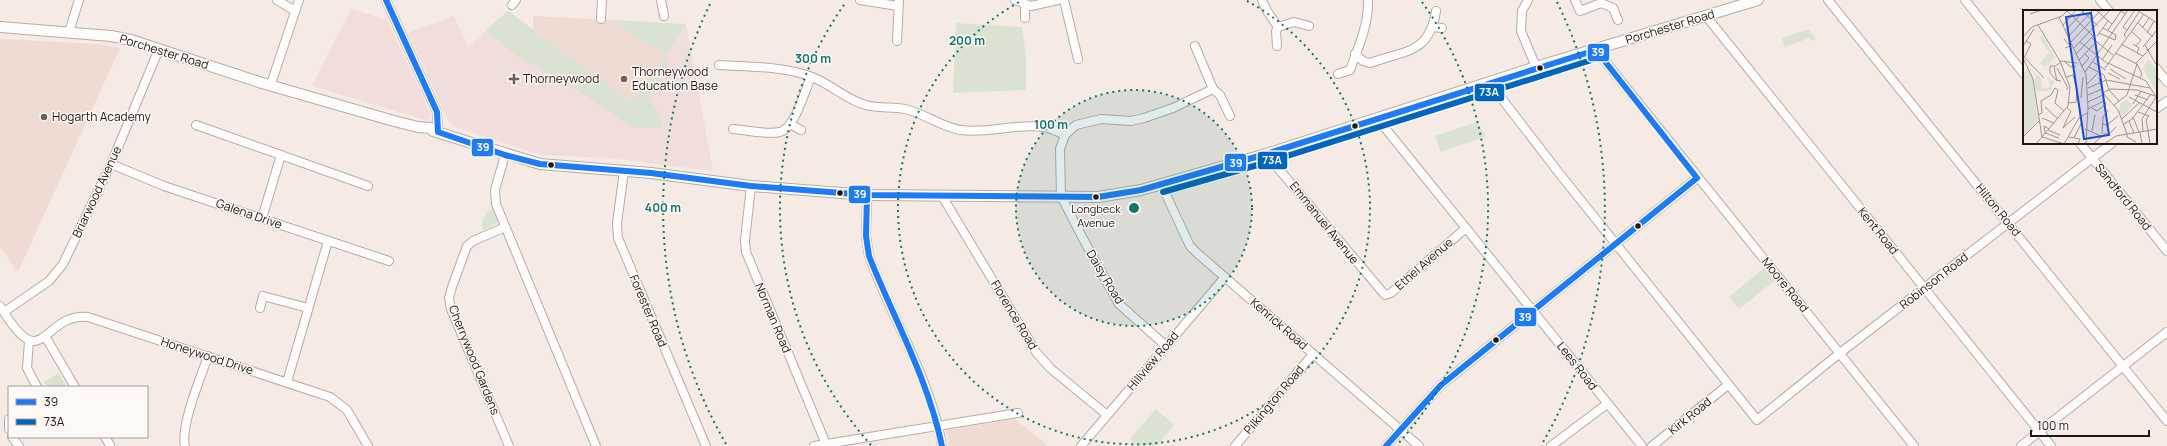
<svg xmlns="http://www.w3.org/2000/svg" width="2167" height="446" viewBox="0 0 2167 446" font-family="Manrope,sans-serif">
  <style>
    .built { fill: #efdbd2 }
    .medical { fill: #f1dddb }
    .green { fill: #dae2d2 }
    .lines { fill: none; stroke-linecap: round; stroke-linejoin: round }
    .minor-casing { stroke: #b6aca7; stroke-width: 10 }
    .tertiary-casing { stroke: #b6aca7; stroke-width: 12 }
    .minor { stroke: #fefcfb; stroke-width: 8 }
    .tertiary { stroke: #fefcfb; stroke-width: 10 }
    .bus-1-casing { stroke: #fdf8f5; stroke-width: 9 }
    .bus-2-casing { stroke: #fdf8f5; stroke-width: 9 }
    .bus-1 { stroke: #1e7bf6; stroke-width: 6 }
    .bus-2 { stroke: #0065bd; stroke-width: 6 }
    .ring { fill: none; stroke: #0f766e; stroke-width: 2; stroke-dasharray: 2 4 }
    .bus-dot { fill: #201612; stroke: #fdf8f5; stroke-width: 1.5 }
    .poi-dot { fill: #6b605c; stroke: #fdf8f5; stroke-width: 1.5 }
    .labels { text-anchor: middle; stroke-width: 3; stroke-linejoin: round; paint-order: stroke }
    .bus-label { font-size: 11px; fill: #201612; stroke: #fdf8f5 }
    .street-label { font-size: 12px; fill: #201612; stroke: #fdf8f5 }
    .poi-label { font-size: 12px; fill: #201612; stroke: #fdf8f5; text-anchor: start }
    .inset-road { fill: none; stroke: #a09590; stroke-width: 1 }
    .view { fill: #1d4ed8; fill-opacity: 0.15; stroke: #1d4ed8; stroke-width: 2 }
    .inset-edge { fill: none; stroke: #201612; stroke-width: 2 }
    .centre { fill: #0f766e; stroke: #fdf8f5; stroke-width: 2 }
    .ring-label { font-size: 12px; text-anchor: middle; font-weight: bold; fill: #0f766e; stroke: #fdf8f5; stroke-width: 3; stroke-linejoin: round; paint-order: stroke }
    .line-badge { stroke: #fdf8f5; stroke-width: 1.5 }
    .badge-label { font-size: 11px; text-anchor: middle; font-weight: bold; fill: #fff }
  </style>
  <rect width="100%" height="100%" fill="#f6eae4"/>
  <g class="built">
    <path d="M533 16 613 20 626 31 666 55 631 102 533 29Z"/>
    <path d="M0 39 98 44 120 48 18 272 0 247Z"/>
    <path d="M1015 419 1048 446H949L947 430Z"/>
  </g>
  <g class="medical">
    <path d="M351 9 387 20 431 115 430 118 425 120 312 86Z"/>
    <path d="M508 11 631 102 686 24 713 171 609 158 541 155 453 126 449 122 408 33 454 16 468 47Z"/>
  </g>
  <g class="green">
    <path d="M508 11 631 102 666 55 626 31 613 20 686 24 666 55 669 66 649 97 663 124 659 128H641L630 126 582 93 510 51 486 30Z"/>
    <path d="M956 23 1022 27 1026 57V90L953 93Z"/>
    <path d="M1809 29 1816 39 1812 41 1809 38 1785 47 1782 38Z"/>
    <path d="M1477 122 1486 136 1441 152 1435 136Z"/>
    <path d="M493 208 497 220 496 224 483 230C481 220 484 213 493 208Z"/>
    <path d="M1764 268 1774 281 1739 309 1729 297Z"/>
    <path d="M59 373 67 387H47L44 382Z"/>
    <path d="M1156 409 1174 425 1156 446H1138L1130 439Z"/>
  </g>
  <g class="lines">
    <g class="minor-casing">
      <g id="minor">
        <path d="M277 0 295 11"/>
        <path d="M386 0 437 112 438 132"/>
        <path d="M661 0 664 16"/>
        <path d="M860 0 898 6"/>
        <path d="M1015 0 1031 6 1058 0"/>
        <path d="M1064 0 1078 59"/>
        <path d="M1262 0 1267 11 1278 27 1276 31 1277 46"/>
        <path d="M1528 0 1522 11 1521 31 1536 67"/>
        <path d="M1575 0 1580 11 1601 3 1613 8 1618 20"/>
        <path d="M1828 0 2167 421"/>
        <path d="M1965 0 2024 74"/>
        <path d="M2100 0 2109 11"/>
        <path d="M512 5 516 0"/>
        <path d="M1025 5V18"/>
        <path d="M1706 16 2051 446"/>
        <path d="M601 19 602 0"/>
        <path d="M1278 27 1294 22 1309 26"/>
        <path d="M1433 27 1442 28"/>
        <path d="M69 32 79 0"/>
        <path d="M897 41 899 0"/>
        <path d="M1596 50 1914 446"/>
        <path d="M1355 54 1363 61 1370 63C1406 50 1429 54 1436 11"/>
        <path d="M719 65C750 67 784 66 812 77 831 84 846 100 866 105 879 109 892 106 905 109 924 113 941 127 961 130 988 134 1016 123 1043 127 1051 128 1058 132 1065 135"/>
        <path d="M2156 68 2167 82"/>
        <path d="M1338 74 1350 70C1358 48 1369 24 1368 0"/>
        <path d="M1489 82 1559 173 1757 420 1840 353 2112 143"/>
        <path d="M271 84 299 0"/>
        <path d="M1213 89 1220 95 1230 116"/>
        <path d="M2156 109 2167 101"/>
        <path d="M1377 118 1642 446"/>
        <path d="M790 124 801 130"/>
        <path d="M196 125 368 186"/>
        <path d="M733 129C747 130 766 135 780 132 795 128 805 90 811 77"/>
        <path d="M2080 143 2167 251"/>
        <path d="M1266 154 1385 295 1391 293 1466 228"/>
        <path d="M505 155 495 190 496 204 596 446"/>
        <path d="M111 164 164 186 389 261"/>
        <path d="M624 171 617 223 618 238 706 446"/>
        <path d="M1161 184 1190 246 1197 253 1419 446"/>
        <path d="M751 186 745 240 746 252 826 444"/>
        <path d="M867 195 866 236 869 256C892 319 931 379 942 446"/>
        <path d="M942 196 1036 352 1050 368 1107 415"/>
        <path d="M262 218 281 155"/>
        <path d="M505 227 473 241 467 246 452 287 449 298 451 309 509 446"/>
        <path d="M0 306C45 380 40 313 88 317L330 397 347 410 368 446"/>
        <path d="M260 308 263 296 308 308"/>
        <path d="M4 312 49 281 63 264 111 164 159 49"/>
        <path d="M45 336 75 387"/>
        <path d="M29 341 27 368 37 387"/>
        <path d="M1166 346 1119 304 1081 235 1061 196 1060 149 1065 135 1076 125 1101 119 1131 121 1144 118 1173 108 1213 89 1195 46"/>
        <path d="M287 382 328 241"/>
        <path d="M9 419V429"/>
        <path d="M12 437 19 446"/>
        <path d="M105 437 110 445"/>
        <path d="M185 446C180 426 201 377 208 356"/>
        <path d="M814 446 1018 413"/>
        <path d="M1081 446 1225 277"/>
        <path d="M1235 446 1313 354"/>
        <path d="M1386 446 1441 385 1697 178"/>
        <path d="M1551 446 1607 404"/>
        <path d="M1652 446 1728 385"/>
        <path d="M2021 446 2167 332"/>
      </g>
    </g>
    <g class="tertiary-casing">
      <path id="tertiary" d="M0 27 111 36 131 40 262 83 394 121 418 127 431 128 433 131 540 164 651 173 751 186 867 195 1098 197 1141 190 1266 154 1536 67 1758 0"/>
    </g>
    <use href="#minor" class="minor"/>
    <use href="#tertiary" class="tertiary"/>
    <g class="bus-1-casing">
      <g id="bus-1">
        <path d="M386 0 437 112 438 132 505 155 540 164 651 173 751 186 867 195 1098 197 1141 190 1266 154 1596 50 1697 178 1441 385 1386 446"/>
        <path d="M867 195 866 236 869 256C894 319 928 379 942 446"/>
      </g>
    </g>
    <g class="bus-2-casing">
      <path id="bus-2" d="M1163 192 1268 162 1598 58"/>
    </g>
    <use href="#bus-1" class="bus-1"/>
    <use href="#bus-2" class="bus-2"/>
  </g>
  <circle cx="1134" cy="208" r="118" fill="#0f766e" fill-opacity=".12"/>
  <g class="ring">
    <circle cx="1134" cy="208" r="118"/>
    <path d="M1247 1A236 236 0 1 1 1021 1"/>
    <path d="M871 445A354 354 0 0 1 846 2M1422 2A354 354 0 0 1 1397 445"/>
    <path d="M726 444A471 471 0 0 1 711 2M1557 2A471 471 0 0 1 1542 444"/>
  </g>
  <g class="bus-dot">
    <circle cx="1540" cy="68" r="3.5"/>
    <circle cx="1355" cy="126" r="3.5"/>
    <circle cx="551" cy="165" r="3.5"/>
    <circle cx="840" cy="193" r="3.5"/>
    <circle cx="1096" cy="197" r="3.5"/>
    <circle cx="1638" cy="226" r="3.5"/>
    <circle cx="1496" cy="340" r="3.5"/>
  </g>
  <g class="poi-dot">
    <path d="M512 73h4v4h4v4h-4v4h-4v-4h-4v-4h4z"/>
    <circle cx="624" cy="79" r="4"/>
    <circle cx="44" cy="117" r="4"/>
  </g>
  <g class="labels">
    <g class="bus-label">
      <text x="1096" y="213">Longbeck<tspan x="1096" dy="14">Avenue</tspan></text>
    </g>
    <g class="street-label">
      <text transform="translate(1670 27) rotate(-17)" y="4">Porchester Road</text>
      <text transform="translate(164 52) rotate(17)" y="4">Porchester Road</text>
      <text transform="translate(97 192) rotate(-65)" y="4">Briarwood Avenue</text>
      <text transform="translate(2123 197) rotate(51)" y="4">Sandford Road</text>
      <text transform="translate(1998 210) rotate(51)" y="4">Hilton Road</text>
      <text transform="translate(249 214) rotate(19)" y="4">Galena Drive</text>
      <text transform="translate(1324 223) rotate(51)" y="4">Emmanuel Avenue</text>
      <text transform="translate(1878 231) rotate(51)" y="4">Kent Road</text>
      <text transform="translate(1424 264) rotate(-41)" y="4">Ethel Avenue</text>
      <text transform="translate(1105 277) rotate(59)" y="4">Daisy Road</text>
      <text transform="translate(1934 281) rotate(-38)" y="4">Robinson Road</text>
      <text transform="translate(1785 285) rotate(51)" y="4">Moore Road</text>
      <text transform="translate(648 311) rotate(67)" y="4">Forester Road</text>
      <text transform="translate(1014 315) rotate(59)" y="4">Florence Road</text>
      <text transform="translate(773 318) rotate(67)" y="4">Norman Road</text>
      <text transform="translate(1279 324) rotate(41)" y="4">Kenrick Road</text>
      <text transform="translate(207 356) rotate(18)" y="4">Honeywood Drive</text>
      <text transform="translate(474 360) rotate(68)" y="4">Cherrywood Gardens</text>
      <text transform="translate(1153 361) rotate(-50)" y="4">Hillview Road</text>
      <text transform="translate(1577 366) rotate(52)" y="4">Lees Road</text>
      <text transform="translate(1274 400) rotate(-50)" y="4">Pilkington Road</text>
      <text transform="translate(1690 416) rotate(-39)" y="4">Kirk Road</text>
    </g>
    <g class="poi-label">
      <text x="632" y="76">Thorneywood<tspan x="632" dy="14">Education Base</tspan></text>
      <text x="523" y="83">Thorneywood</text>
      <text x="52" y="121">Hogarth Academy</text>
    </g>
  </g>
  <g transform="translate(2023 10)">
    <rect width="134" height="134" fill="#f6eae4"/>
    <path d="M20 25 32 48 22 57 17 53 26 43 28 45 19 32 17 27ZM125 49 134 60V83L120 59ZM6 58 10 69 15 110 2 125 0 124V63ZM10 61 18 68 19 78 27 77 25 68 31 71 28 80 15 82 12 78 11 70 13 69ZM103 90 110 94 102 104 96 103 97 94Z" fill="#dae2d2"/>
    <path class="inset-road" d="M58 0 75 16M73 0 89 14M114 0 134 13M44 1 70 26 53 44M7 4 19 0M36 7 63 65 65 97 63 134M115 13 130 27M40 15 53 0M119 18 126 8M85 20 98 1 102 4M104 20 100 17 112 0M42 21 62 0M108 21 118 30 113 36M76 23 92 30 93 25 80 18M124 23 131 11M74 26 85 11M0 27 9 17 39 6 45 0M45 27 70 0M103 27 101 25 116 2M69 28 90 45M41 29 47 36 42 38M48 32 78 0M57 32 85 54M98 34 120 46M110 34 116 38 114 43M122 35 134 56M0 36 11 19M120 37 134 20M51 38 87 0M124 41 134 31M92 43 114 54 119 64 117 68M0 48 10 69 19 127M1 48 8 34 3 31M2 48 21 68M56 50 73 32M79 50 89 35M37 51 54 53M42 52 48 57 53 56M70 52 83 60M85 53 123 71 133 87M113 53 124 42M32 56H27V63L33 70 38 71M59 56 66 48 62 44M66 57 81 65 86 80 96 91M34 58 45 78 43 80M82 58 121 4M87 59 103 69M62 62 105 0M85 63 97 69M44 67 50 65 52 73M76 68 80 83 95 100 104 124M34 71 31 57 38 52M64 74 75 63M65 78 83 70 127 78M80 83 87 79 114 80 132 86M65 85 79 79M112 85 125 90M106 87 134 102M58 88 60 67M65 92 82 84M46 93 53 92 54 78M110 94 118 81M91 95 104 85 114 54M22 97 35 109M44 98 48 101 40 118 52 107M65 99 81 91 83 94 74 101 69 98M115 102 126 106 123 110 125 120M15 105 19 103 18 91 28 85 32 78 35 80 32 93 41 101M110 107 116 122M19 108 31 113M99 109 116 93M106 111 111 123M79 114 84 115 95 106M101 114 109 109 128 84M62 119 78 126M25 120 37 125M69 121 72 105M120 121 119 109 133 87M125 121 127 134M117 122 119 134M22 123 21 116 26 119M22 123 36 128M82 123 85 125 93 117M79 124 80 107 85 100M104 124V127L113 132M0 127 16 111M19 127 41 134M46 127 57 129 55 134M51 128 59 112M13 134 45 96 47 77 37 51 15 15M41 134 56 108 64 103M70 134 83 123M81 134 93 126 134 119"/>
    <path class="view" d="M68 3 86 125 61 129 43 7Z"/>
    <rect width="134" height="134" class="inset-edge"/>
  </g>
  <circle cx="1134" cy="208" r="6" class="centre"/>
  <g class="ring-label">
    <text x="967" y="45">200 m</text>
    <text x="813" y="63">300 m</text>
    <text x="1051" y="129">100 m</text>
    <text x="663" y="212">400 m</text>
  </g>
  <g class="line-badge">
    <rect x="1587" y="43" width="23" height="19" rx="4" fill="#1e7bf6"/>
    <rect x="1474" y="83" width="31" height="19" rx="4" fill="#0065bd"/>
    <rect x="471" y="138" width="23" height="19" rx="4" fill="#1e7bf6"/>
    <rect x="1257" y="151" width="31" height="19" rx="4" fill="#0065bd"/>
    <rect x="1224" y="153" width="23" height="19" rx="4" fill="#1e7bf6"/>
    <rect x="848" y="185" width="23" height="19" rx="4" fill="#1e7bf6"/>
    <rect x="1514" y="307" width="23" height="20" rx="4" fill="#1e7bf6"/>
  </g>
  <g class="badge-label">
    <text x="1598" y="56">39</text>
    <text x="1489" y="96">73A</text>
    <text x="483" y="151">39</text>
    <text x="1272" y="164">73A</text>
    <text x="1236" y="167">39</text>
    <text x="860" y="198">39</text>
    <text x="1525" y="321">39</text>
  </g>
  <rect x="8" y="386" width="140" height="52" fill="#fdf8f5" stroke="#a59e9a"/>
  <rect x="16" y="399" width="20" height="6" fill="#1e7bf6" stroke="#a59e9a"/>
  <text x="44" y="406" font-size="12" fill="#201612">39</text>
  <rect x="16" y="419" width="20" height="6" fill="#0065bd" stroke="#a59e9a"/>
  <text x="44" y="426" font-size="12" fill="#201612">73A</text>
  <path d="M2031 430v6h118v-6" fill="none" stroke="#201612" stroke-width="2"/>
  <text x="2037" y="430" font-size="12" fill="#201612" stroke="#fdf8f5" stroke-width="3" paint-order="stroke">100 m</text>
</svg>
